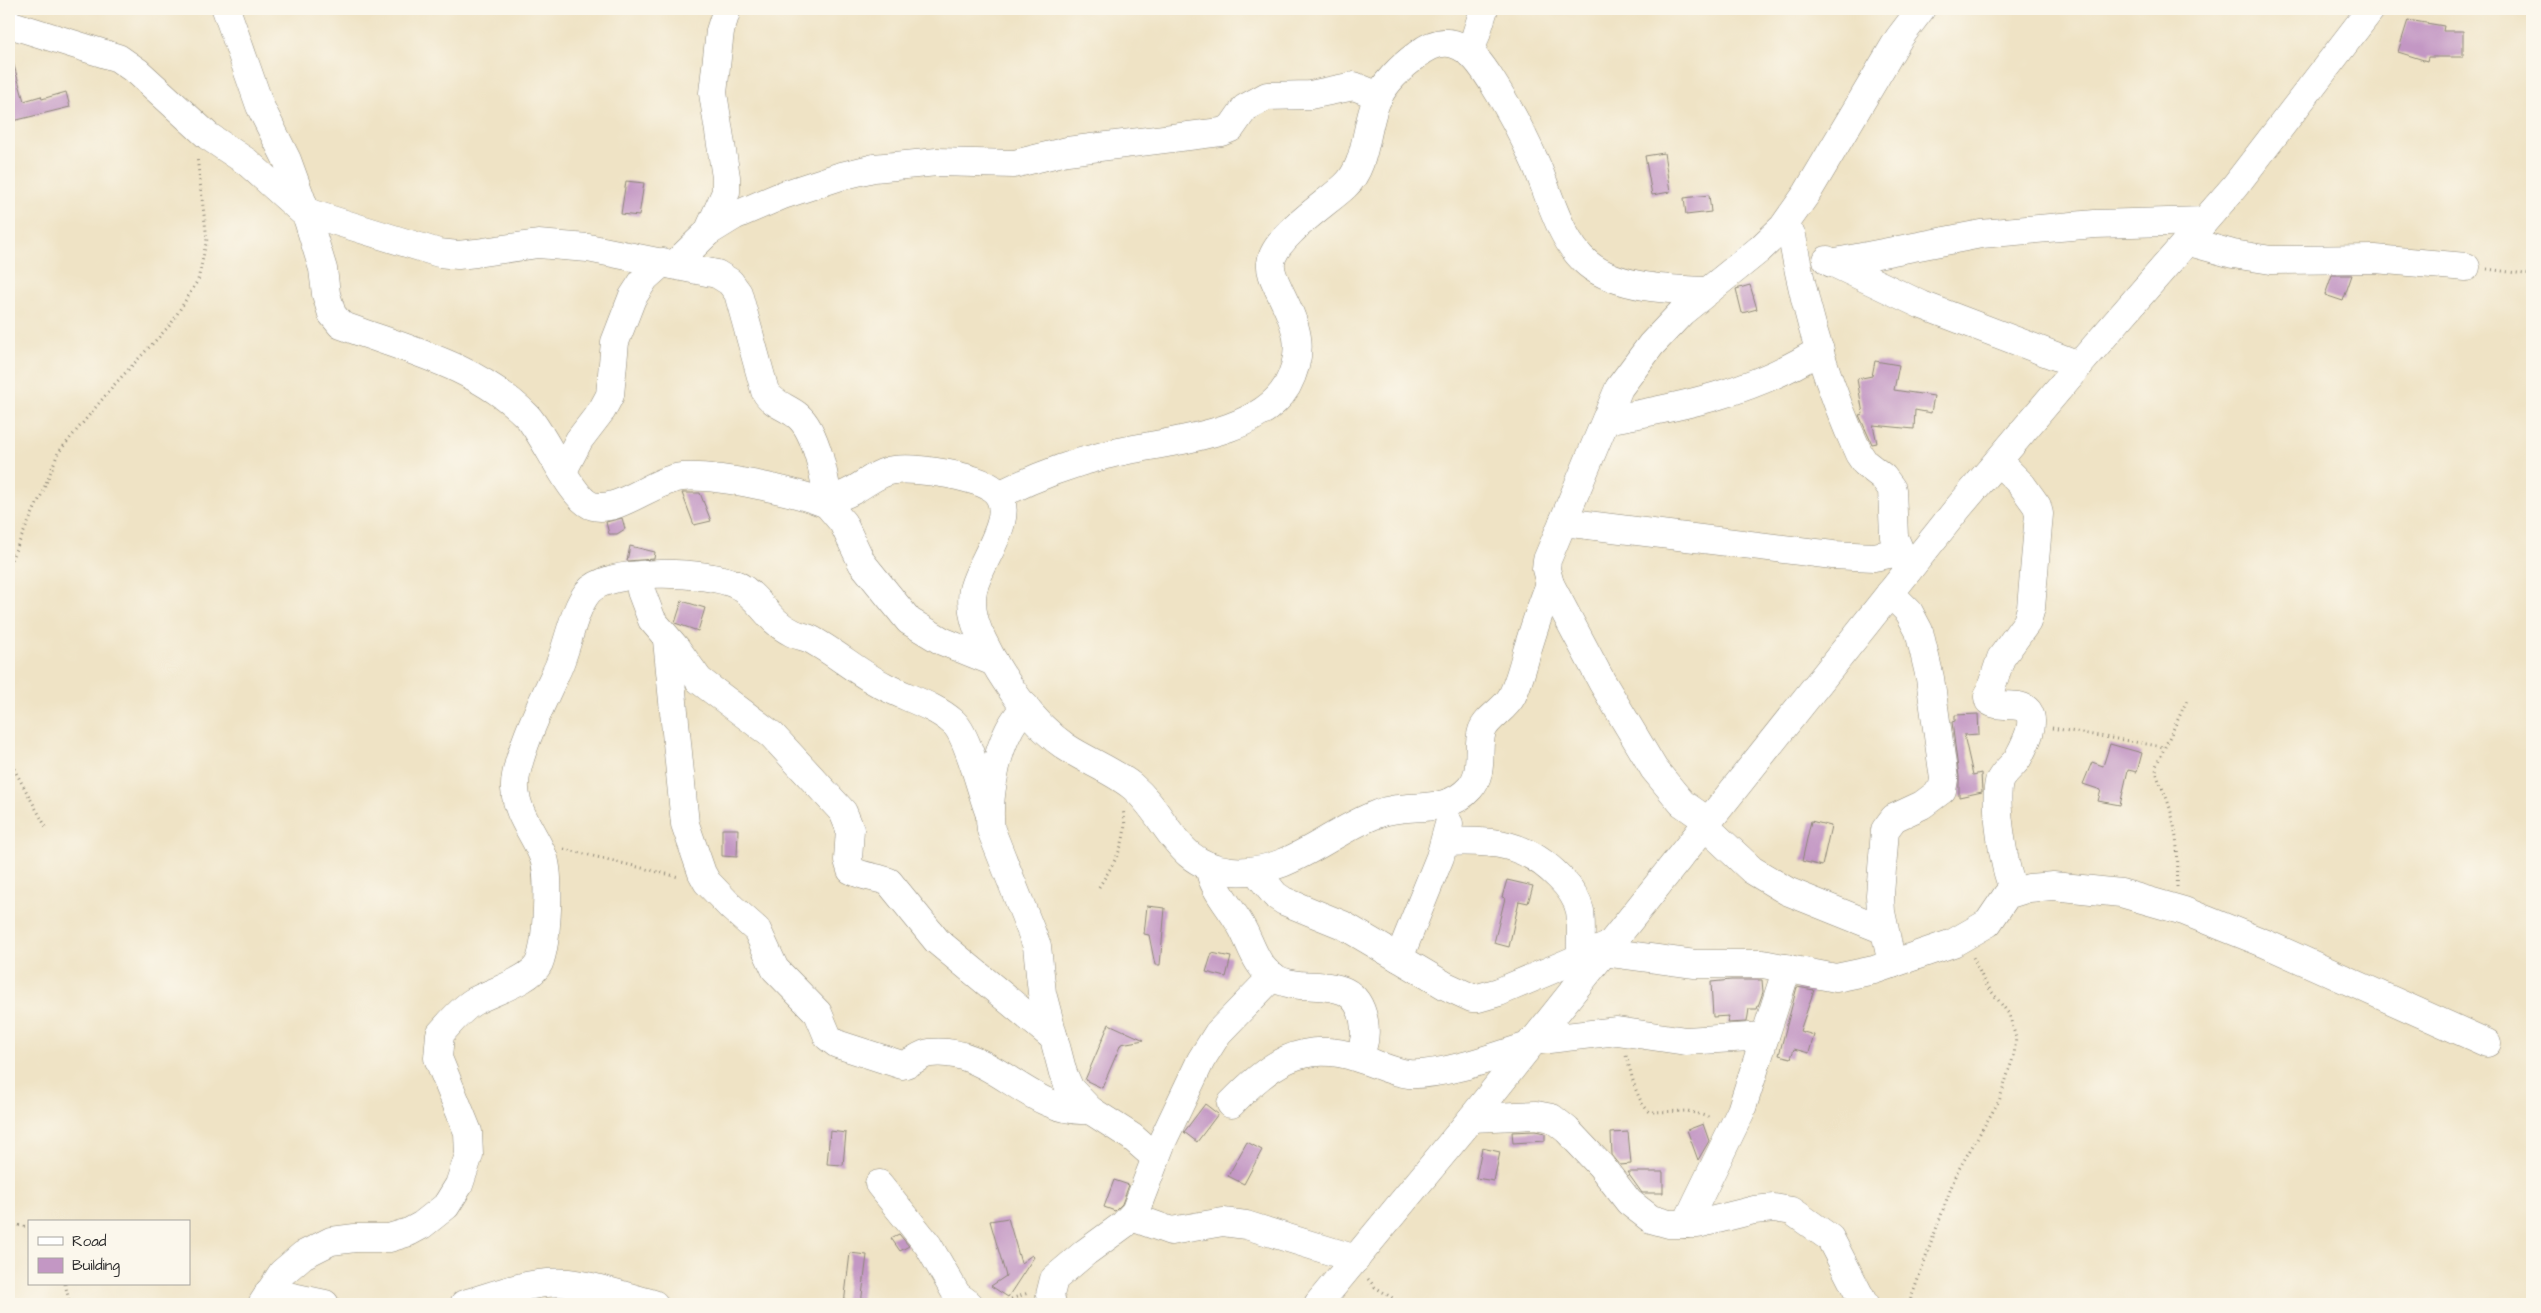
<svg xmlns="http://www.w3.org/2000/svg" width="2541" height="1313" viewBox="0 0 2541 1313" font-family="'Architects Daughter',sans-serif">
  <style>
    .building { fill: #c397c4 }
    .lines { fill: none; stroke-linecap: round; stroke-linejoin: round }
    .minor-casing { stroke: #8d8778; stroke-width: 29 }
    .path { stroke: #8d8778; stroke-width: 3; stroke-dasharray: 1 4; stroke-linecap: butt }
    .minor { stroke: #fff; stroke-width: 28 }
  </style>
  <rect width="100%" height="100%" fill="#fbf7ec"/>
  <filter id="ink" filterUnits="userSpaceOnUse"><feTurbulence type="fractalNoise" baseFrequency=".02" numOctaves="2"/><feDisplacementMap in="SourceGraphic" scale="10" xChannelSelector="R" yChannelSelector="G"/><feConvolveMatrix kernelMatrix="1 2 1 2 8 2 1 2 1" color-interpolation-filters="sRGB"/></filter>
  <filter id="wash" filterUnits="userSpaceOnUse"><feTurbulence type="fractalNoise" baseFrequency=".0096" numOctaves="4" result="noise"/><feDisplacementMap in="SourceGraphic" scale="20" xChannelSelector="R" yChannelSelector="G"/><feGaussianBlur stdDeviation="1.12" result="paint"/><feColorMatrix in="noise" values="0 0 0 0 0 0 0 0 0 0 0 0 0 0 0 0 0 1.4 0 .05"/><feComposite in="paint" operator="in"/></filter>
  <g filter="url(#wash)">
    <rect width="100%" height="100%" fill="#efe3c5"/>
    <g id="blocks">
      <g class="building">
        <path d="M2408 20 2444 26 2443 31H2463V57H2428L2427 61 2398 52Z"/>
        <path d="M9 62H13L24 101 41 96 42 99 66 92 70 107 13 121 9 110Z"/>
        <path d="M1664 153 1670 192 1652 195 1645 156Z"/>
        <path d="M626 181 644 183 639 216 621 214Z"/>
        <path d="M1709 195 1711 212 1686 215 1684 198Z"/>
        <path d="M2332 275H2352L2343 301 2325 295Z"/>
        <path d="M1750 285 1757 309 1742 313 1736 289Z"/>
        <path d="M1875 361 1899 365 1894 390 1934 396 1931 413 1915 410 1914 429 1873 425 1877 443 1872 444 1859 415 1863 414 1857 379 1872 376Z"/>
        <path d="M682 493H700L711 521 694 525Z"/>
        <path d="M622 518 625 529 617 534H609L606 522Z"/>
        <path d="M630 546 655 552 654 559 627 561Z"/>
        <path d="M682 601 705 608 698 631 675 623Z"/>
        <path d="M1978 714 1979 734 1964 735 1973 775 1981 773 1982 792 1959 797V777L1952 722 1955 721V715Z"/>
        <path d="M2110 744 2142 753 2137 772 2128 770 2120 805 2098 801 2101 790 2083 784 2092 762 2103 766Z"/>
        <path d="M1811 821 1831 826 1822 866 1802 861Z"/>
        <path d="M722 829H738L737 857 722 856Z"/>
        <path d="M1507 880 1533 886 1528 903 1519 901 1509 947 1494 943 1505 898 1502 897Z"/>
        <path d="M1147 906 1165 908 1160 965H1155L1149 935 1144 934Z"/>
        <path d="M1212 953 1231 957 1226 977 1206 972Z"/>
        <path d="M1731 980H1762L1763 992 1757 1009H1749L1747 1022 1727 1023 1729 1016 1713 1017 1711 982Z"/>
        <path d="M1797 987 1814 990 1800 1031 1814 1035 1809 1053 1794 1049 1791 1058 1779 1055Z"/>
        <path d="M1109 1024 1144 1040 1121 1044 1102 1088 1085 1080Z"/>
        <path d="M1205 1104 1218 1114 1197 1142 1184 1132Z"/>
        <path d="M1703 1124 1709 1141 1698 1160 1687 1130Z"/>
        <path d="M830 1131 846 1133 843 1165 827 1164Z"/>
        <path d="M1535 1131 1545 1133V1141L1513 1143 1512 1132Z"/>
        <path d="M1628 1132 1631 1164 1620 1165 1612 1155 1611 1133Z"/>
        <path d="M1247 1142 1262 1150 1244 1184 1228 1176Z"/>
        <path d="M1482 1148 1500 1152 1494 1181 1476 1178Z"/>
        <path d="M1627 1172H1663V1193H1642Z"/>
        <path d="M1114 1180 1129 1185 1122 1204 1115 1211 1104 1207Z"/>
        <path d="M1008 1218 1021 1263 1032 1255 1034 1257 1008 1297 991 1286 1006 1276 990 1221Z"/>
        <path d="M899 1234 909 1246 900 1251 891 1238Z"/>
        <path d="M850 1253 867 1255 861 1304H844Z"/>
      </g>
    </g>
  </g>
  <g filter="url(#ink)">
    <use href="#blocks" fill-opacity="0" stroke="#8d8778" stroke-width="1"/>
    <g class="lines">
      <g class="minor-casing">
        <g id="minor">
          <path d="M226 9 260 106 287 160 303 204 323 269 326 294 332 314 341 325C404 349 477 365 527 416 545 435 572 501 593 506 619 513 653 480 682 477 716 474 795 491 827 504 835 497 843 496 852 491 867 483 878 472 894 470 915 467 982 476 996 492 1018 516 979 562 973 590 970 607 975 626 983 641 1001 678 1032 724 1066 747 1087 761 1112 770 1132 786 1169 817 1174 866 1231 871 1288 876 1327 833 1377 814 1409 801 1444 817 1470 788 1485 771 1476 750 1482 731 1487 717 1505 710 1512 696 1519 682 1523 666 1527 651 1534 628 1541 606 1550 584"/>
          <path d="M9 24 118 58 138 72 208 136 247 162 305 214"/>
          <path d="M1470 54 1484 9"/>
          <path d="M306 212 439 253 458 255 476 253 538 244 588 248 717 274 730 282 738 293 765 391C772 404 787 407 798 416 816 431 827 482 827 504L843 523 862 563 909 621 942 641 994 662"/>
          <path d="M708 232 726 192V177L713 93 720 31 727 9"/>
          <path d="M1792 236C1805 311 1827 385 1859 454L1865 463 1883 477 1892 489 1894 537 1908 570"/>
          <path d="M2186 241 2233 254 2271 260 2375 259 2466 267"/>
          <path d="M1827 260 1922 305 2079 365"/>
          <path d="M1831 263 1981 234 2095 224 2204 221"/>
          <path d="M674 265 708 232 734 216 783 195 841 176 874 168 937 162 1014 164 1067 151 1221 132 1231 128 1245 108 1267 96 1310 95 1354 86 1379 96"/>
          <path d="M1606 420C1681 407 1755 392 1820 350"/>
          <path d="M1998 461 2022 485 2037 506 2039 514 2031 608 2027 622 2001 658 1988 697 1989 701C2000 709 2020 701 2028 711 2037 724 2024 746 2018 758 2013 766 2002 773 1999 782 1994 803 2004 874 2015 891"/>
          <path d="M563 471 579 440 602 410 610 395 615 342 632 298 645 278 663 262"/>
          <path d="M999 495C1033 478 1069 464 1106 455 1158 441 1257 438 1287 386 1307 348 1296 325 1279 290 1275 281 1270 272 1271 263 1273 238 1327 203 1345 186 1367 166 1365 128 1376 102 1383 84 1402 66 1417 55 1427 47 1440 40 1454 44 1472 49 1484 69 1493 83 1509 108 1524 137 1536 164 1550 196 1560 241 1588 264 1617 288 1672 290 1708 291"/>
          <path d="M1563 522 1833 555 1874 557 1899 552"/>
          <path d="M644 576 641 591 652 620 676 648 699 680 772 735 843 812 850 829 848 860 851 870C863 877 877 877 889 882L937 941 1054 1038"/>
          <path d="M1890 593 1909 612 1919 631 1930 678 1944 779 1942 790 1922 805 1894 818 1885 830 1880 895 1881 912 1892 964"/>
          <path d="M667 640 685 824 702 873 707 882 731 907 757 930 775 969 818 1013 828 1037 837 1044 902 1065C913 1063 920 1054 930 1053 993 1046 1028 1115 1090 1110"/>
          <path d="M1025 706C1019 714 1012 723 1008 732 995 758 987 802 991 830L1037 946 1042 993 1063 1073 1070 1089 1090 1110 1132 1137 1156 1158"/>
          <path d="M1709 822 1682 803 1654 769 1602 682 1550 584 1546 569 1547 560 1619 388 1651 345 1682 312 1760 249 1783 227 1807 193 1899 38 1921 9"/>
          <path d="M1705 826 1752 870 1787 891 1884 930"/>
          <path d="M1445 842C1493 840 1525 842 1560 878 1569 887 1577 898 1580 911 1582 925 1580 942 1581 957"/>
          <path d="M1209 866C1212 889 1230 906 1241 926 1251 943 1255 965 1273 977 1304 997 1354 968 1364 1021 1366 1034 1365 1047 1357 1057"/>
          <path d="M1252 871H1256L1275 895 1284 901 1343 925 1446 986 1472 998H1478L1499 992 1608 946"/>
          <path d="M1604 952 1695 964H1763L1836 978 1874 970 1953 943 1988 923 2007 895 2029 888 2053 886 2121 893 2184 911 2264 943 2487 1043"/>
          <path d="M1399 958 1440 857 1449 824"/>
          <path d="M1532 1041 1617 1031 1686 1041 1765 1036"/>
          <path d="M1231 1104C1268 1065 1302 1039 1358 1058 1375 1063 1391 1072 1409 1074 1441 1076 1497 1056 1528 1046"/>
          <path d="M1472 1118 1536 1115 1552 1118 1567 1130 1601 1166 1629 1202 1651 1219 1669 1224H1698L1754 1210 1774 1208 1792 1211 1830 1238 1864 1304"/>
          <path d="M879 1184 928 1245 957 1295 969 1304"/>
          <path d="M1132 1217 1171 1231 1223 1222 1246 1225 1356 1259"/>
          <path d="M1686 1224 1741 1111 1787 968"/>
          <path d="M269 1292 325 1304"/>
          <path d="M262 1304 282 1273 303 1255 331 1241 355 1238H389L409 1232 422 1225 446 1206 459 1185 469 1155 468 1132 438 1058 440 1034C450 1023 460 1010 473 1002 490 992 531 981 539 963 547 944 551 874 543 856 534 833 517 815 515 789 513 761 545 696 558 668 568 646 573 610 588 592 609 567 709 571 737 585 759 596 768 621 791 632 797 636 804 636 810 639 835 652 858 673 884 686 906 698 934 705 953 722 968 734 981 792 989 812"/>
          <path d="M464 1304C497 1295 534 1279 568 1283 597 1286 626 1297 654 1304"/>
          <path d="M1052 1304 1050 1295 1054 1279 1086 1252 1123 1225 1135 1212 1162 1142 1201 1060 1218 1033 1273 976"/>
          <path d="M1318 1304 1472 1118 1958 508 2079 365 2235 186 2371 9"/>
        </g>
      </g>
      <g class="path">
        <path d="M2487 269 2532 275"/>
        <path d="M9 564 43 491 58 453 114 385 171 324 198 280 207 239 197 157"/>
        <path d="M2052 728 2164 747"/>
        <path d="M9 760 46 827"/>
        <path d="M564 849 679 877"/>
        <path d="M1099 887C1114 862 1130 841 1123 810"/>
        <path d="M2177 887C2179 858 2177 829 2168 802 2164 789 2156 780 2156 766L2188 698"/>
        <path d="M1626 1056C1632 1073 1635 1100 1650 1112L1688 1111 1712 1118"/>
        <path d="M9 1224 29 1227"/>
        <path d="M1368 1279 1375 1287 1402 1304"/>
        <path d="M65 1284 70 1304"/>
        <path d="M997 1304 1028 1293"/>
        <path d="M1909 1304 1956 1174 1999 1101 2014 1055 2016 1038 2009 1014 1985 983 1973 957"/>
      </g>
      <use href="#minor" class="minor"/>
    </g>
  </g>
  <rect width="2541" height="1313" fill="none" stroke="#fbf7ec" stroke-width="30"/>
  <rect x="28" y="1220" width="162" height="65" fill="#fbf7ec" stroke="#a8a59f"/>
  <rect x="38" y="1237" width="25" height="8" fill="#ffffff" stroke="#a8a59f"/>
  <text x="72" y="1246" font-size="15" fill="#2b2b2b">Road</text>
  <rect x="38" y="1258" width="25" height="15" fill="#c397c4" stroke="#a8a59f"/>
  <text x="72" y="1270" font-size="15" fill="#2b2b2b">Building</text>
</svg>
